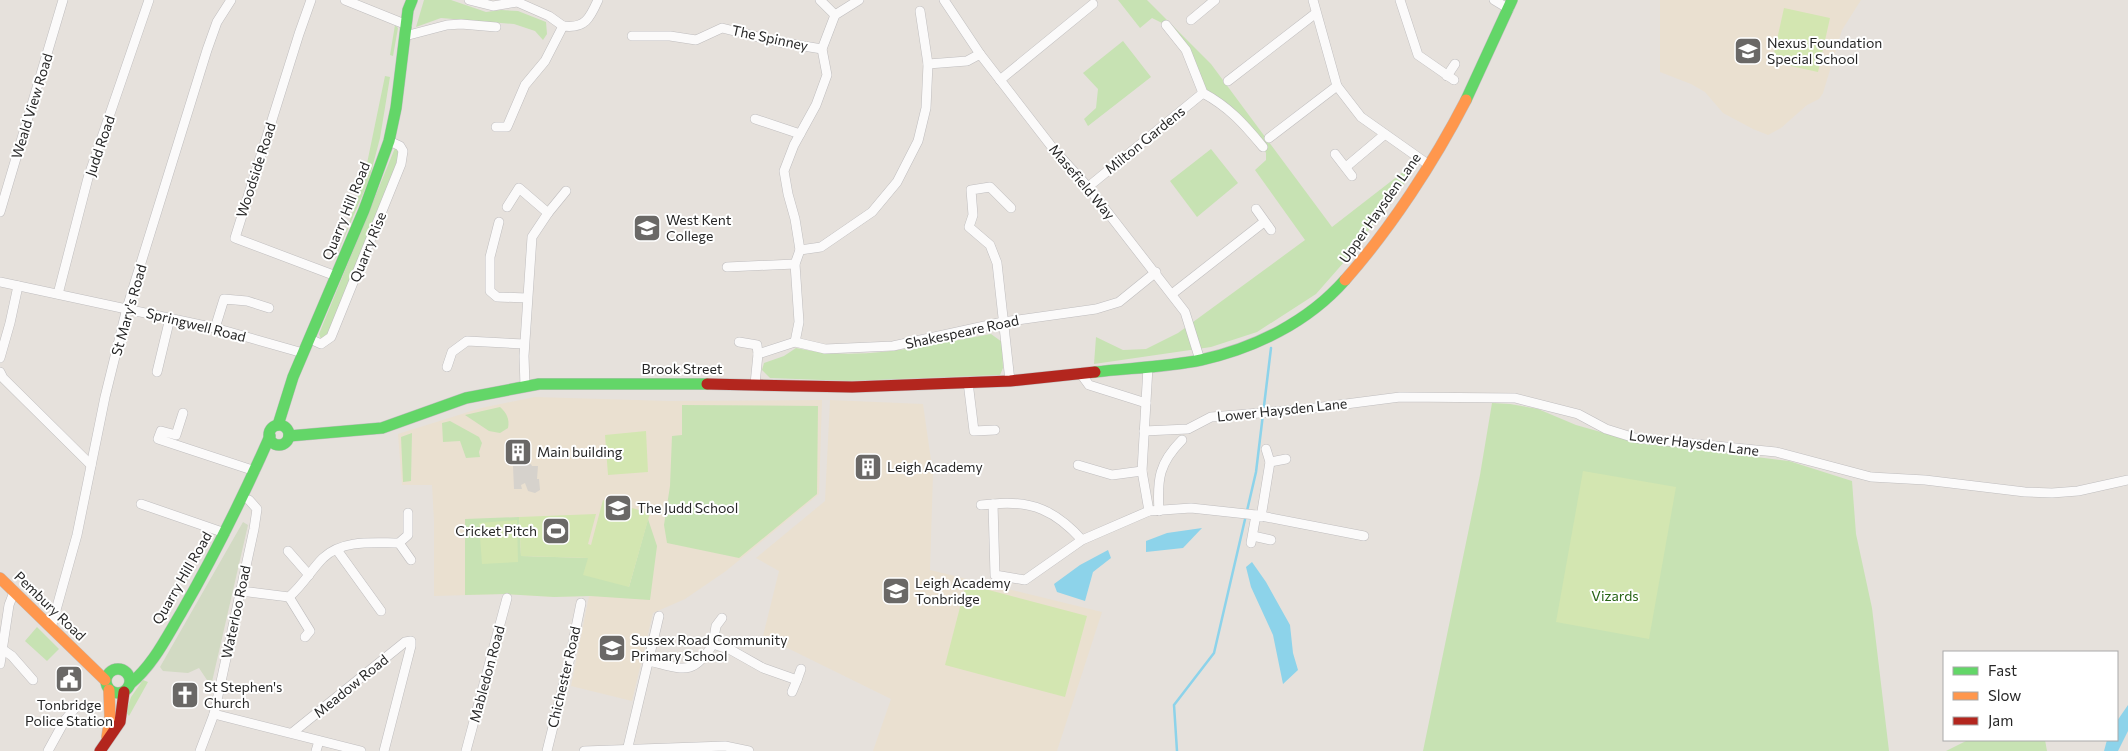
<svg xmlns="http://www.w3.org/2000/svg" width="2128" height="751" viewBox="0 0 2128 751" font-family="Commissioner,sans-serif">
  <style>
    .education { fill: #eae0d0 }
    .green { fill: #c7e2b3 }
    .cemetery { fill: #d2dac3 }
    .pitch { fill: #d3e6b1 }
    .plaza { fill: #d6d2cc }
    .water { fill: #8dd3ea }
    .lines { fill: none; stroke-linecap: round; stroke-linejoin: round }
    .stream { stroke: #8dd3ea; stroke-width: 2.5 }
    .street-casing { stroke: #bfbdbe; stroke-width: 10 }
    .fast-casing { stroke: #bfbdbe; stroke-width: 12 }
    .slow-casing { stroke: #bfbdbe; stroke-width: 12 }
    .jam-casing { stroke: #bfbdbe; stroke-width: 12 }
    .street { stroke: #fbfafa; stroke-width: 9 }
    .fast { stroke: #63d668; stroke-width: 11 }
    .slow { stroke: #ff974d; stroke-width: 11 }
    .jam { stroke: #b3261e; stroke-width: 11 }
    .labels { text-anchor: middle; stroke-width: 4; stroke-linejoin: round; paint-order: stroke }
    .street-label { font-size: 14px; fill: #272727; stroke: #fff }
    .poi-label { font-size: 14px; fill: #272727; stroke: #fff; text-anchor: start }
    .park-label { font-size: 14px; fill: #286417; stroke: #fff }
  </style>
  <rect width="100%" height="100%" fill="#e6e1dc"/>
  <g class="education">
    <path d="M1660 0H1861L1842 30 1823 93 1819 99 1807 105 1781 128 1768 135 1753 129 1723 113 1705 92 1691 84 1660 72Z"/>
    <path d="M535 397 669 401 822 400 819 494 726 571 685 599 653 613 632 701 571 686 589 596 554 597 506 594 434 596V521L432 485H402L398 434 481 408Z"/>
    <path d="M830 400 923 404 933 474 930 570 1102 612 1057 751H873L891 699 763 636 779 571 756 558 825 501Z"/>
  </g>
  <g class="green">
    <path d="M424 0H451L486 12 501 10 518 11 546 22 547 34 543 40 535 31 514 24 441 18 416 27Z"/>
    <path d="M1118 0H1147L1211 64 1332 227 1412 165 1411 175 1345 261 1316 294 1257 332 1211 347 1094 364 1096 337 1123 350 1146 349 1178 333 1305 240 1255 170 1266 160V153L1263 147 1204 89 1166 25 1152 18 1140 28Z"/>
    <path d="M395 25 398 28 393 56 390 55Z"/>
    <path d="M1123 41 1151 77 1088 126 1084 119 1096 108 1098 89 1083 73Z"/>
    <path d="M385 76 390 77 380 138 369 180 332 266 347 229 364 178Z"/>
    <path d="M395 148 397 149 400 153 381 204 328 336 321 339 319 334Z"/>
    <path d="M1211 149 1238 183 1197 217 1170 181Z"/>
    <path d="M991 334 1002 342 1003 368 1000 375 849 381 770 378 762 370 764 363 784 356 796 348C860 363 927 345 991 334Z"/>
    <path d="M1492 403 1510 404 1538 409 1576 425 1636 442 1789 461 1852 481 1856 534 1872 608 1889 751H1423L1480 475Z"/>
    <path d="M682 405 818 406 817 494 739 558 667 543 664 525 670 486 672 436 682 435Z"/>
    <path d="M500 407C506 412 510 419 508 428L500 433 489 431 465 415Z"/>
    <path d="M450 421 479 437 482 443 479 452 480 457 466 458 460 441 443 442 442 423Z"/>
    <path d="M412 433 411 481 403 482 401 437Z"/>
    <path d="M519 517 521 556 588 558 629 587 648 519 657 546 650 600 590 596 554 597 506 594 465 595V519Z"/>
    <path d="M37 627 59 649 47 661 25 641Z"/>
    <path d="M143 680 148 682 129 716 126 712 131 697Z"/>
    <path d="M1968 740H2045L2047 751H1946Z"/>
  </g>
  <path class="cemetery" d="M243 522 248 525 211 686 199 668 188 673 163 671 160 667Z"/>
  <g class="pitch">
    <path d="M1784 8 1830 18 1818 72 1772 62Z"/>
    <path d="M646 431 648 472 608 475 605 435Z"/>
    <path d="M1583 471 1676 487 1649 639 1556 622Z"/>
    <path d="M603 500 650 513 629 587 583 575 588 558 521 556 519 517 596 514 588 544 591 545Z"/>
    <path d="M517 520 518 562 482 564 479 523Z"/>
    <path d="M966 584 1087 616 1065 697 945 665Z"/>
  </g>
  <path class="plaza" d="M531 464 532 466H538L537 479H539L540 490 535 493 528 491 525 483 521 485 522 489H514L513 466Z"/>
  <g class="water">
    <path d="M1202 528 1183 548 1146 552V541L1167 533Z"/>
    <path d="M1108 550 1111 558 1093 572 1085 601 1057 592 1054 584 1080 565Z"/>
    <path d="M1252 562 1266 582 1290 625 1293 653 1298 670 1283 684 1273 635 1251 587 1246 567Z"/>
    <path d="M2128 705V731L2118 751H2104L2107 740H2117V721Z"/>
  </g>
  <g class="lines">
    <path class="stream" d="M1177 751 1174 705 1214 653 1256 472 1271 348"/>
    <g class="street-casing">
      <g id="street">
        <path d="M311 0 299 34 235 238 336 276"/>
        <path d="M345 0 407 25"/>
        <path d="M469 0 493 6 517 2 549 16 563 26 545 61 525 85 507 127H496"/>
        <path d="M820 0 835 15"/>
        <path d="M944 0 980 54"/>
        <path d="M1313 0 1337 86 1361 117 1429 165"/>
        <path d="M1400 0 1418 55 1454 80"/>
        <path d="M1494 0 1509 9"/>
        <path d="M1191 20 1215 0"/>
        <path d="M1166 25 1186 50 1203 93C1229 107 1244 124 1263 147"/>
        <path d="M563 26C585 29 590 18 598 0"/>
        <path d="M405 36 447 25 461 24 496 27"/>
        <path d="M632 36H670L696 40 722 28 779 42 822 49"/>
        <path d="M928 64 967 61 980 54 1055 151 1088 187 1185 312 1200 360"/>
        <path d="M1447 76 1455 64"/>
        <path d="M1000 80 1093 4"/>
        <path d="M1228 81 1316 13"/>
        <path d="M755 119 800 134"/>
        <path d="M1269 138 1337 86"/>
        <path d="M1335 154 1352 176"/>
        <path d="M1346 167 1384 135"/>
        <path d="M1088 187 1203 93"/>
        <path d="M507 207 519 188 548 213"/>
        <path d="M1256 209 1271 230"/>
        <path d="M0 212 63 0"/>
        <path d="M499 222 490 257V291L497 297 527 298"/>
        <path d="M800 250 795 219 788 194 784 171 794 145 816 105 827 75 822 49 835 15 859 0"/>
        <path d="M727 267 795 264"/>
        <path d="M0 282 215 328 303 353"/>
        <path d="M58 294 88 178 149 0"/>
        <path d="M1172 294 1264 222"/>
        <path d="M215 328 224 299 247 301 269 308"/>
        <path d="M310 339 321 344 331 337 401 164 403 151 400 146 389 141"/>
        <path d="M739 342 757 345 758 354"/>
        <path d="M795 342 799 322 795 264 800 250 821 247 872 212 897 182 918 141 926 108 928 64 920 11"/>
        <path d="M0 358 10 323 18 286"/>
        <path d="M447 367 452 352 467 341 524 344"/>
        <path d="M1148 367 1142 471 1149 511"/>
        <path d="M0 372 3 378 91 465"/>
        <path d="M157 372 170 318"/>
        <path d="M1081 374 1089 385 1146 403"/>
        <path d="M1010 381 997 263 990 245 969 227 973 215 971 190 990 187 1011 208"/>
        <path d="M968 382 974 431 995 430"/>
        <path d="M755 384 758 354 795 342 825 349 893 346 1003 322 1096 309 1119 302 1156 272"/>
        <path d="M525 386 524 356 532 237 548 213 566 191"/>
        <path d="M183 413 176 435 161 431 158 439 255 471"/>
        <path d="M1144 431 1188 429 1211 417 1307 409 1400 397 1515 398 1578 414 1606 429 1635 438 1776 452 1871 477 1925 480 2025 492 2052 493 2078 491 2128 480"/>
        <path d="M1270 462 1286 459"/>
        <path d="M1078 465 1112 475 1142 471"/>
        <path d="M141 504 225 533"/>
        <path d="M981 505 993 504"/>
        <path d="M1159 511C1157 479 1159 463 1182 440"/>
        <path d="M1261 517 1270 462 1266 449"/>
        <path d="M1253 536 1271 540"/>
        <path d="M1082 540C1056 511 1032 500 993 504L995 575 1025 580 1082 540 1149 511 1191 508 1256 515 1364 536"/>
        <path d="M399 543 411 560"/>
        <path d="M1251 543 1256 515"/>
        <path d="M337 550 381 611"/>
        <path d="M288 551 309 575"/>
        <path d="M241 591 289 597C303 585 311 570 323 558 343 539 374 543 399 543L408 535V513"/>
        <path d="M289 597 310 631 305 637"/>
        <path d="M51 628 77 535 105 397 127 308 207 50 217 22 231 0"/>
        <path d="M713 644 716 626 722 618"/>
        <path d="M2 649 12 656 33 680"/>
        <path d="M649 661C683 669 693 677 713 644L731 650 763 668 797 680 792 692"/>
        <path d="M0 664 9 605 14 592"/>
        <path d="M797 680 801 669"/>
        <path d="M214 714 361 751"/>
        <path d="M292 733 405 642 411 641V646L384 751"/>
        <path d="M48 751 65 720 76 707"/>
        <path d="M200 751 214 714 254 529 257 509 249 500"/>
        <path d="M316 751 319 741"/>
        <path d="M466 751 507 598"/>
        <path d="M547 751 569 662 581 603"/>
        <path d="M584 751 725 746 749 751"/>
        <path d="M627 751 659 616"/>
      </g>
    </g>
    <g class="fast-casing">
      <g id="fast">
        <path d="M1466 100 1512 0"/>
        <path d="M1095 372C1130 368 1167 367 1201 360 1255 348 1308 322 1345 280"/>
        <path d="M278 425 293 377 364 210 389 141 396 108 408 10 412 0"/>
        <circle cx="279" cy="435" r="10"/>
        <path d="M289 436 382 428 466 398 539 384H707"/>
        <circle cx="118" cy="681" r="12"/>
        <path d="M130 684C153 665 166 638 181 613 214 556 243 497 270 436"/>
      </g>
    </g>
    <g class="slow-casing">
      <g id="slow">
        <path d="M1345 280C1391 228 1434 162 1466 100"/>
        <path d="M0 578 105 680"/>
        <path d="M107 737 110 718 109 690"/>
      </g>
    </g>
    <g class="jam-casing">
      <g id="jam">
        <path d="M707 384 852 387 1010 381 1095 372"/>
        <path d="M100 751 120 722 124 692"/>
      </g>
    </g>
    <use href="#street" class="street"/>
    <use href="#fast" class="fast"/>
    <use href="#slow" class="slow"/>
    <use href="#jam" class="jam"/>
  </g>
  <defs>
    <g id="school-square" transform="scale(1.4375)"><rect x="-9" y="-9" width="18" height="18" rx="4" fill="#6a6866" stroke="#fff"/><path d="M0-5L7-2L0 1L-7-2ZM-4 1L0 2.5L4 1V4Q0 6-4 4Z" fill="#fff"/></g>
    <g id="university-square" transform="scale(1.4375)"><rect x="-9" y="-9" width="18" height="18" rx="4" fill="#6a6866" stroke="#fff"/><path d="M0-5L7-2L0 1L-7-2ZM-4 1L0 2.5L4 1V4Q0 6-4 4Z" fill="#fff"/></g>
    <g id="building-square" transform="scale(1.4375)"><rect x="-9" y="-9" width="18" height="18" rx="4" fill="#6a6866" stroke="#fff"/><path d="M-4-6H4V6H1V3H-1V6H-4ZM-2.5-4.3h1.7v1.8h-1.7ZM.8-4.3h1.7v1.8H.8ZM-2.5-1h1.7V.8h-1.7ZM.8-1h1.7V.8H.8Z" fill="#fff"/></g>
    <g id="stadium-square" transform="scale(1.4375)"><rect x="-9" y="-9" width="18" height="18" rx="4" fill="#6a6866" stroke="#fff"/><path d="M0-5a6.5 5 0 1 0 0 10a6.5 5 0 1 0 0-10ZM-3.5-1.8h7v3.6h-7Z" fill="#fff"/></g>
    <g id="civic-square" transform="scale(1.4375)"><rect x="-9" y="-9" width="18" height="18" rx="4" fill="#6a6866" stroke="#fff"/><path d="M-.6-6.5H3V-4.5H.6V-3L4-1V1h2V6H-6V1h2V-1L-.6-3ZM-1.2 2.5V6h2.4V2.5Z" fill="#fff"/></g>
    <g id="church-square" transform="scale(1.4375)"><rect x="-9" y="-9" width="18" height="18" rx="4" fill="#6a6866" stroke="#fff"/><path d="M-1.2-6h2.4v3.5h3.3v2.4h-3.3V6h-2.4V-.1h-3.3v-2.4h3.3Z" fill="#fff"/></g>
  </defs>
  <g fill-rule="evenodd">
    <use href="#school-square" x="1748" y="51"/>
    <use href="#university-square" x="647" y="228"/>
    <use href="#building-square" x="518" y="452"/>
    <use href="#building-square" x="868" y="467"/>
    <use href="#school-square" x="618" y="508"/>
    <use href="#stadium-square" x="556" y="531"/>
    <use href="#school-square" x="896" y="591"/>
    <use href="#school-square" x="612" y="648"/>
    <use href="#civic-square" x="69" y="679"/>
    <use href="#church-square" x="185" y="695"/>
  </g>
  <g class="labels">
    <g class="street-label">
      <text transform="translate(770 38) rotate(12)" y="5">The Spinney</text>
      <text transform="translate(32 106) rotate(-73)" y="5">Weald View Road</text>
      <text transform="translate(1145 140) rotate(-39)" y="5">Milton Gardens</text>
      <text transform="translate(100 146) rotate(-71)" y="5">Judd Road</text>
      <text transform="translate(256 170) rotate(-72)" y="5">Woodside Road</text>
      <text transform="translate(1082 182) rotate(50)" y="5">Masefield Way</text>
      <text transform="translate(1380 208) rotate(-55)" y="5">Upper Haysden Lane</text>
      <text transform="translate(346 211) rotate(-68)" y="5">Quarry Hill Road</text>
      <text transform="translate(368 247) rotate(-68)" y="5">Quarry Rise</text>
      <text transform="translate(129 310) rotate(-74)" y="5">St Mary's Road</text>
      <text transform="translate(196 325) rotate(14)" y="5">Springwell Road</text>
      <text transform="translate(962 332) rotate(-12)" y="5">Shakespeare Road</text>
      <text x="682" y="374">Brook Street</text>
      <text transform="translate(1282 410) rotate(-6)" y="5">Lower Haysden Lane</text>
      <text transform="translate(1694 443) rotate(7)" y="5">Lower Haysden Lane</text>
      <text transform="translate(182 578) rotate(-60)" y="5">Quarry Hill Road</text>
      <text transform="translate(50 606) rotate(44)" y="5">Pembury Road</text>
      <text transform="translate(236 612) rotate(-78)" y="5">Waterloo Road</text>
      <text transform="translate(487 674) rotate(-75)" y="5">Mabledon Road</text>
      <text transform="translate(564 677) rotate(-77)" y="5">Chichester Road</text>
      <text transform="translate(351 686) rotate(-39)" y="5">Meadow Road</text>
    </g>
    <g class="poi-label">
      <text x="1767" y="48">Nexus Foundation<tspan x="1767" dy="16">Special School</tspan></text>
      <text x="666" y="225">West Kent<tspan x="666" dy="16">College</tspan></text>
      <text x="537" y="457">Main building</text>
      <text x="887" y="472">Leigh Academy</text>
      <text x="637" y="513">The Judd School</text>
      <text x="537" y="536" text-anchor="end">Cricket Pitch</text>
      <text x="915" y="588">Leigh Academy<tspan x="915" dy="16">Tonbridge</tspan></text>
      <text x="631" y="645">Sussex Road Community<tspan x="631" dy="16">Primary School</tspan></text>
      <text x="204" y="692">St Stephen's<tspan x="204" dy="16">Church</tspan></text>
      <text x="69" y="710" text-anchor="middle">Tonbridge<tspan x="69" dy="16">Police Station</tspan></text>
    </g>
    <g class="park-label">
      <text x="1615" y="601">Vizards</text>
    </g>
  </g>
  <rect x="1943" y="651" width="175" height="90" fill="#ffffff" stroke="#a9a9a9"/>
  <rect x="1953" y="667" width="25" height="8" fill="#63d668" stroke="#a9a9a9"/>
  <text x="1988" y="676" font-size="15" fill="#272727">Fast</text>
  <rect x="1953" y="692" width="25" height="8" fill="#ff974d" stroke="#a9a9a9"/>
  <text x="1988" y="701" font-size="15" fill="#272727">Slow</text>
  <rect x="1953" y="717" width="25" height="8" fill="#b3261e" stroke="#a9a9a9"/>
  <text x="1988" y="726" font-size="15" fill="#272727">Jam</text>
</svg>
